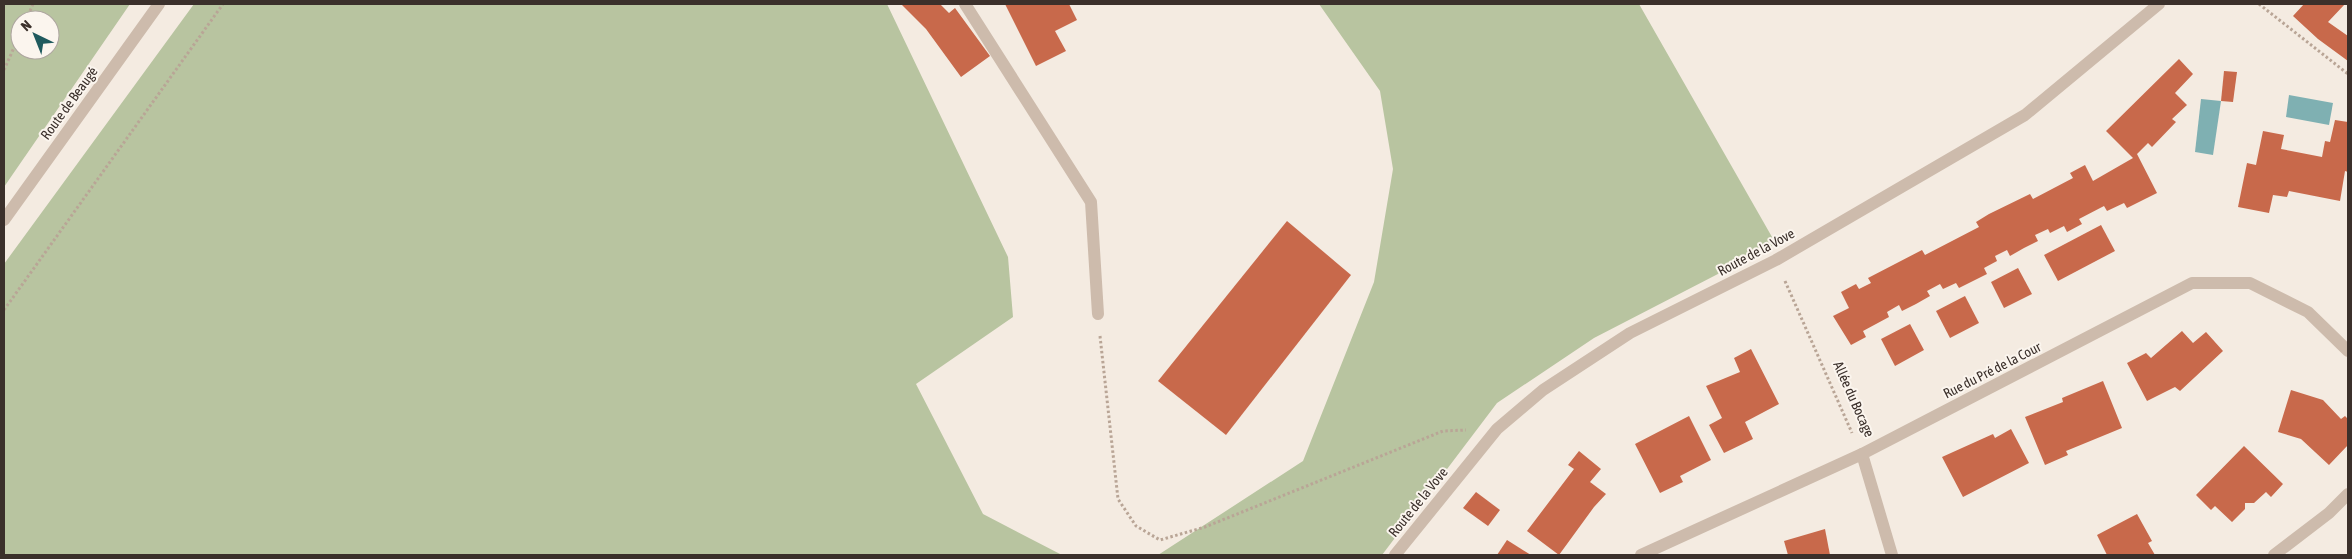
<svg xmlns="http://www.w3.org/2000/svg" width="2352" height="559" viewBox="0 0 2352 559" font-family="'Asap Condensed',sans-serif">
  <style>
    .green { fill: #b8c4a0; fill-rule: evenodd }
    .water { fill: #7fb0b2 }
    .building { fill: #c8694b }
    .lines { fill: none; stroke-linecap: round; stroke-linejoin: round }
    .path { stroke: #b9a596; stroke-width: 3; stroke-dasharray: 2.5 2.5; stroke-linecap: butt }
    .minor { stroke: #cdbbac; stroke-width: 12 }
    .tertiary { stroke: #cdbbac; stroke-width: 12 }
    .labels { text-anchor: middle; stroke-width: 4; stroke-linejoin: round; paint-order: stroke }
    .street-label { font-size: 14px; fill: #3b302b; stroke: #fbf5ee }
  </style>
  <rect width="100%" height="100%" fill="#f4ebe1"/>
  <g class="green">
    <path d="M4 4H130L4 187ZM20 20H50V50H20Z"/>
    <path d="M194 4H887L1008 257 1013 317 916 384 983 514 1062 555H4V264Z"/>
    <path d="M1319 4H1639L1776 244 1594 338 1497 403 1382 555H1158L1303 461 1374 282 1393 169 1380 91Z"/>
  </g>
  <g class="water">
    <path d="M2289 95 2333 103 2329 125 2286 117Z"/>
    <path d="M2201 99 2221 101 2213 155 2195 152Z"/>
  </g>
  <g class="building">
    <path d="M901 4H940L949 13 955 8 990 56 961 77 926 29Z"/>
    <path d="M1005 4H1069L1077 20 1055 31 1066 51 1036 66Z"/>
    <path d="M2304 4H2345L2328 22 2348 36V61L2318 39 2293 16Z"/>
    <path d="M2179 59 2193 74 2175 93 2187 105 2172 119 2176 122 2152 147 2148 143 2137 154 2157 193 2127 208 2124 203 2107 211 2104 206 2079 219 2082 224 2067 232 2064 226 2050 233 2048 229 2035 235 2038 241 2024 248 2010 256 2007 250 1995 256 1997 261 1984 268 1987 274 1959 288 1956 283 1943 289 1940 284 1927 291 1930 296 1916 304 1902 311 1899 305 1887 312 1889 317 1863 331 1866 337 1851 345 1833 316 1849 308 1841 292 1856 284 1859 289 1871 283 1868 278 1922 250 1925 255 1979 227 1976 222 1989 214 2030 194 2033 199 2073 178 2070 173 2085 165 2093 181 2133 158 2106 131Z"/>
    <path d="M2224 71 2237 72 2233 102 2221 101Z"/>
    <path d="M2335 120 2348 122V172L2345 171 2340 201 2289 191 2287 197 2273 195 2269 213 2238 207 2247 163 2256 165 2263 131 2284 135 2281 149 2322 157 2325 141 2330 142Z"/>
    <path d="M1287 221 1351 275 1226 435 1158 381Z"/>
    <path d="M2101 225 2115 251 2058 281 2044 255Z"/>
    <path d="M2018 268 2032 294 2004 308 1991 282Z"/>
    <path d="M1965 296 1979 323 1950 338 1936 311Z"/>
    <path d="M1910 324 1924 350 1895 366 1881 339Z"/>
    <path d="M2182 331 2193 343 2206 332 2223 351 2180 391 2175 387 2147 401 2127 363 2146 353 2151 358Z"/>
    <path d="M1751 349 1779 404 1745 422 1753 439 1724 453 1709 425 1722 418 1706 386 1740 372 1734 358Z"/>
    <path d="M2103 381 2122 428 2066 451 2068 455 2045 465 2025 417 2063 402 2062 398Z"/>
    <path d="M2291 390 2323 400 2341 419 2345 416 2348 419V445L2329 465 2301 439 2278 432Z"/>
    <path d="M1689 416 1711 460 1680 476 1683 482 1660 493 1635 444Z"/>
    <path d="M2011 429 2029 463 1963 497 1942 457 1993 434 1995 438Z"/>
    <path d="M2244 446 2283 484 2271 497 2266 492 2254 503H2245V509L2232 522 2215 506 2211 510 2196 495Z"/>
    <path d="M1579 451 1601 469 1590 482 1606 494 1594 507 1559 555 1527 531 1574 469 1568 465Z"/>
    <path d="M1476 492 1500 510 1488 526 1463 508Z"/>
    <path d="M2137 514 2152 541 2148 543 2155 555H2107L2097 535Z"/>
    <path d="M1825 529 1830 555H1788L1784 541Z"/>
    <path d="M1507 540 1531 555H1497Z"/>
  </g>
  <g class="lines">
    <g class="path">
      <path d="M2259 4 2348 74"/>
      <path d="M26 20 33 4"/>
      <path d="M4 70 20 34"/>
      <path d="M1785 281 1852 433"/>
      <path d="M4 310 223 4"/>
      <path d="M1100 336 1118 499 1136 526 1160 540 1205 527 1443 431 1466 430"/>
    </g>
    <g class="minor">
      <path d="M965 4 1091 202 1098 314"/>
      <path d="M1862 454 1892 555"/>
      <path d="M1395 555 1497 429 1543 390 1630 333 1776 260 2025 115 2159 4"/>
      <path d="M1641 555 1862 454 2192 283H2250L2308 312 2348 351"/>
      <path d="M2274 555 2329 513 2348 494"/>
    </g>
    <path class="tertiary" d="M4 220 159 4"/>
  </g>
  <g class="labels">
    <g class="street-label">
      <text transform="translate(69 103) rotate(-54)" y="5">Route de Beaugé</text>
      <text transform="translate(1756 252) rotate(-28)" y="5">Route de la Vove</text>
      <text transform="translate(1992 370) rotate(-27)" y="5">Rue du Pré de la Cour</text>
      <text transform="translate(1854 399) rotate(66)" y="5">Allée du Bocage</text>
      <text transform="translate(1418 502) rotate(-51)" y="5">Route de la Vove</text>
    </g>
  </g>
  <rect width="2352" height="559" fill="none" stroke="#3b302b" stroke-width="10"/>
  <g transform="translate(35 35) rotate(317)"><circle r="24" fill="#fbf5ee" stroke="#aea6a0"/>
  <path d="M0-4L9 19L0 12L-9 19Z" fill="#1f5a5e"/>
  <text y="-8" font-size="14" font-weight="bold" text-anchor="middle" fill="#3b302b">N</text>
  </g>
</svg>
